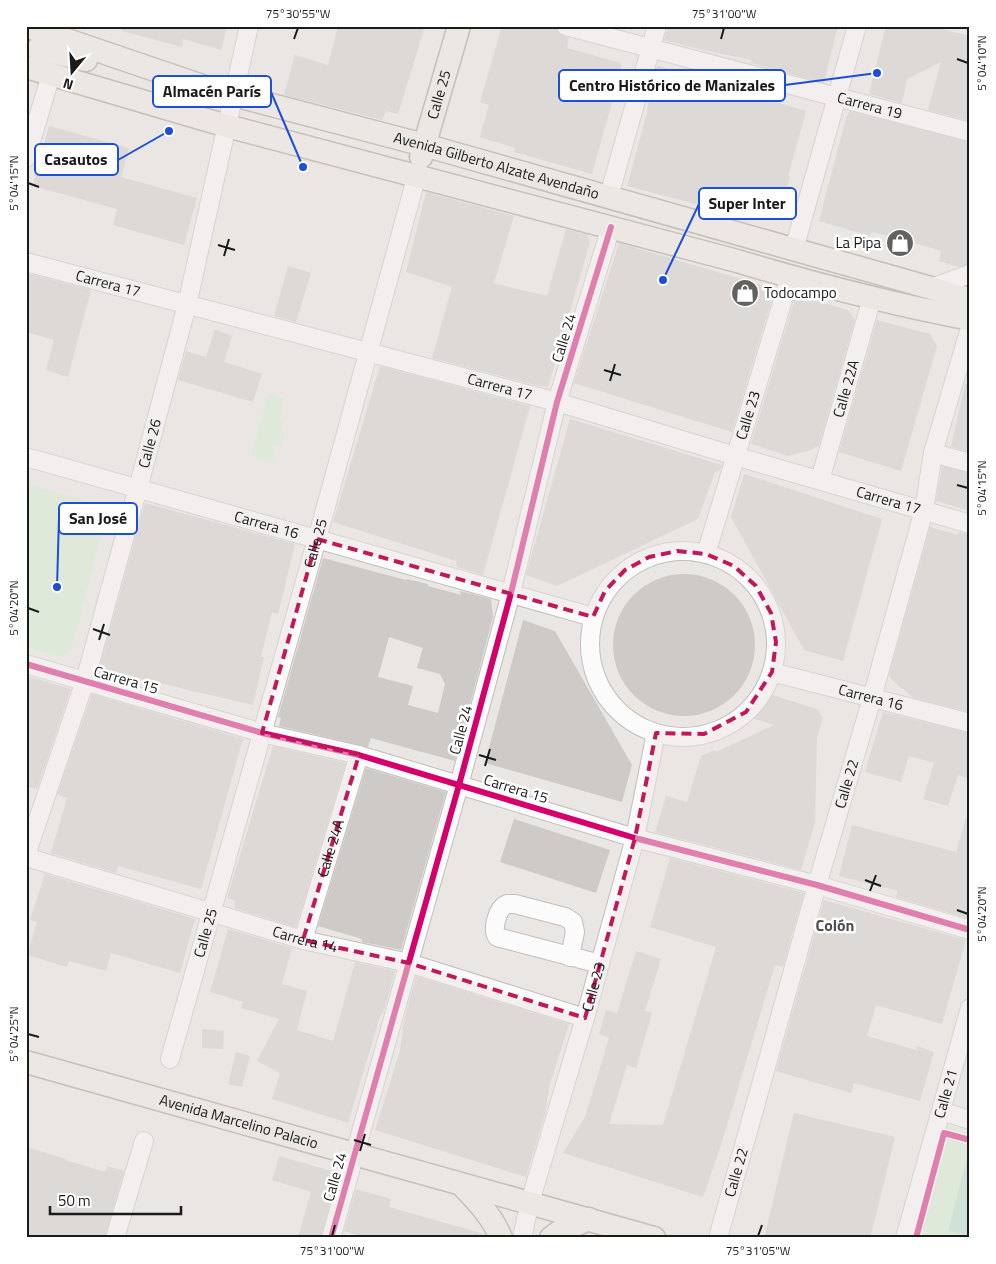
<svg xmlns="http://www.w3.org/2000/svg" width="996" height="1264" viewBox="0 0 996 1264" font-family="'Titillium Web',sans-serif">
  <style>
    .park { fill: #d1eecf }
    .pitch { fill: #b0dec8 }
    .building { fill: #cecac8; fill-rule: evenodd }
    .lines { fill: none; stroke-linecap: round; stroke-linejoin: round }
    .minor-casing { stroke: #c0bfbe; stroke-width: 20 }
    .major-casing { stroke: #9e9282; stroke-width: 25 }
    .minor { stroke: #fcfbfb; stroke-width: 18 }
    .major { stroke: #eee9e3; stroke-width: 22 }
    .cycleway-casing { stroke: #fff; stroke-width: 9 }
    .cycleway { stroke: #d6006c; stroke-width: 6 }
    .marked { fill: none; stroke: #c2185b; stroke-width: 4; stroke-dasharray: 10 6; stroke-linejoin: round }
    .ticks { fill: none; stroke: #1b1b1b; stroke-width: 2 }
    .labels { text-anchor: middle; stroke-width: 5; stroke-linejoin: round; paint-order: stroke }
    .street-label { font-size: 15px; fill: #1b1b1b; stroke: #fff }
    .poi-label { font-size: 15px; fill: #1b1b1b; stroke: #fff; text-anchor: end }
    .neighbourhood-label { font-size: 16px; font-weight: bold; fill: #4e4e4e; stroke: #fff }
    .leader { fill: none; stroke: #1d4ed8; stroke-width: 2 }
    .callout-dot { fill: #1d4ed8; stroke: #fff; stroke-width: 2 }
    .callout { fill: #fff; stroke: #1d4ed8; stroke-width: 2 }
    .callout-label { font-size: 16px; text-anchor: middle; font-weight: bold; fill: #1b1b1b }
    .neatline { fill: none; stroke: #1b1b1b; stroke-width: 2 }
    .ticks-label { font-size: 12px; text-anchor: middle; fill: #1b1b1b }
  </style>
  <rect width="100%" height="100%" fill="#e9e6e3"/>
  <g class="park">
    <path d="M268 394 284 399 280 418 285 439 280 440 281 447 274 444 273 463 251 455Z"/>
    <path d="M26 484 96 503C103 511 104 517 103 527L72 648 65 655 60 656 26 647Z"/>
    <path d="M944 1126 970 1133V1238H915Z"/>
  </g>
  <path class="pitch" d="M967 1159H970V1236L948 1231Z"/>
  <g class="building">
    <path d="M122 26H227L221 50 183 39 182 47 122 31Z"/>
    <path d="M338 26H425L398 114 386 111 382 120 284 95 295 55 328 65Z"/>
    <path d="M502 26H556L559 34 569 38 567 48 621 63V70L592 174 514 152 515 148 480 137 489 105 480 102Z"/>
    <path d="M668 26H838L824 83 751 63 752 60 703 50 664 40Z"/>
    <path d="M886 26H929L970 36V121L928 110 941 62 907 79 902 103 869 94Z"/>
    <path d="M658 66 708 79 707 82 806 111 788 176H790L780 217 710 199 708 207 627 186 647 113 651 85 656 68Z"/>
    <path d="M850 111 970 142V264L959 267 939 261 941 251 894 237 871 232 870 236 819 221 846 118Z"/>
    <path d="M49 126 129 148 121 177 197 198 184 245 113 225 117 209 33 186Z"/>
    <path d="M426 192 514 216 494 283 517 289 547 296 566 229 587 235 590 242 548 387 535 385 432 358 452 287 406 272Z"/>
    <path d="M619 243 775 289 732 432 574 383Z"/>
    <path d="M288 266 311 273 296 322 274 316Z"/>
    <path d="M26 273 91 290 68 377 46 370 54 340 26 332Z"/>
    <path d="M796 295 848 310 855 320 819 445 811 450 788 456 751 444Z"/>
    <path d="M877 320 930 334 937 346 901 471 839 452Z"/>
    <path d="M215 329 232 336 224 362 262 374 253 402 178 380 186 351 206 357Z"/>
    <path d="M380 366 530 406 483 575 457 567 456 561 333 522Z"/>
    <path d="M965 384 970 385V452L951 447Z"/>
    <path d="M570 419 722 465 720 470 715 472 698 519 557 586 526 575Z"/>
    <path d="M942 466 970 473V513L966 512 967 510 936 501Z"/>
    <path d="M744 474 882 519 843 661 804 650 731 517Z"/>
    <path d="M145 503 295 544 278 614 272 612 261 657H264L253 705 99 669Z"/>
    <path d="M930 527 958 535 959 532 970 534V712L914 698 893 681 889 675Z"/>
    <path d="M323 558 406 580 407 579 428 584V586L461 595 460 591 491 599 493 617 455 761 371 738 368 747 279 726 281 718 278 717ZM389 637 423 648 417 668 440 674 445 684 438 713 408 705 413 686 378 677Z"/>
    <circle cx="684" cy="645" r="71"/>
    <path d="M523 620 555 631 632 765 622 802 485 763Z"/>
    <path d="M26 676 71 689 37 789 26 786Z"/>
    <path d="M92 694 243 739 201 889 118 866 116 873 51 853 67 798 57 795Z"/>
    <path d="M769 694 817 709 823 718 817 738 815 822 801 870 655 832 666 796 687 802 701 756 715 750 716 752 774 725 749 717 756 701Z"/>
    <path d="M883 712 970 733V779L958 775 948 806 923 799 934 763 909 756 901 782 865 772Z"/>
    <path d="M273 746 346 763 296 927 234 908 236 901 227 898Z"/>
    <path d="M366 768 446 792 401 950 362 942V939L318 926Z"/>
    <path d="M966 818H970V919L896 897 898 891 839 876 852 825 956 852Z"/>
    <path d="M514 819 610 850 596 893 500 862Z"/>
    <path d="M670 858 804 893 783 967 775 965 722 1142 703 1197 563 1153 585 1117 609 1038 599 1034 606 1010 617 1013 636 951 661 959 645 1011 652 1013 636 1068 627 1065 609 1124 663 1125 716 947 650 927Z"/>
    <path d="M45 874 195 919 180 973 111 953 106 971 69 961 67 967 27 955 37 922 30 920Z"/>
    <path d="M824 900 966 940 942 1024 876 1005 867 1036 916 1050 917 1046 934 1052 920 1101 854 1083 851 1093 776 1071Z"/>
    <path d="M228 929 292 948 282 984 307 991 297 1030 333 1041 355 962 395 971 383 1014 381 1013 348 1123 272 1099 280 1073 257 1061 279 1019 241 1008 243 1002 210 992Z"/>
    <path d="M416 976 569 1024 549 1087 545 1114 526 1177 375 1130 400 1051 404 1020Z"/>
    <path d="M202 1029 224 1031 223 1049 202 1048Z"/>
    <path d="M236 1052 250 1056 242 1087 228 1084Z"/>
    <path d="M794 1113 895 1137 870 1238H764Z"/>
    <path d="M26 1147 66 1159 65 1160 105 1172 107 1166 124 1171 105 1238H26Z"/>
    <path d="M279 1156 338 1173 321 1238H298L311 1192 272 1180Z"/>
    <path d="M356 1189 391 1199 389 1207 484 1234V1238H367L344 1231Z"/>
  </g>
  <g class="lines">
    <g class="minor-casing">
      <g id="minor">
        <path id="s1" d="M566 26 970 132"/>
        <path d="M26 158 51 75"/>
        <path d="M609 196 657 26"/>
        <path d="M794 249 857 26"/>
        <path id="s2" d="M26 262 557 402 735 456 970 524"/>
        <path d="M931 288 970 274"/>
        <path d="M933 453 970 463"/>
        <path id="s3" d="M26 457 593 617"/>
        <path id="s4" d="M820 480 872 298"/>
        <circle cx="683" cy="644" r="93"/>
        <path id="s5" d="M706 554 790 277"/>
        <path d="M26 664 262 733 359 755 635 838 817 885 970 930"/>
        <path id="s6" d="M772 672 970 723"/>
        <path id="s7" d="M26 855 85 681 138 488 187 305 249 26"/>
        <path id="s8" d="M26 857 303 940 409 963 585 1018"/>
        <path id="s9" d="M303 940 359 755"/>
        <path d="M570 957 575 932 573 922 565 917 515 904C514 904 508 904 507 904 497 908 492 929 497 937L600 964"/>
        <path id="s10" d="M170 1059 317 539 417 175"/>
        <path d="M941 1111 970 1120"/>
        <path d="M115 1238 144 1141"/>
        <path d="M331 1238 459 785 511 593 557 402 611 227"/>
        <path id="s11" d="M522 1238 530 1202 585 1018 635 838 656 733"/>
        <path id="s12" d="M718 1238 817 885 872 698 924 510 933 453 970 328"/>
        <path id="s13" d="M905 1238 970 1008"/>
      </g>
    </g>
    <g class="major-casing">
      <g id="major">
        <path id="s14" d="M26 26 211 89 424 145 931 288 957 297 970 298"/>
        <path d="M38 49 86 60"/>
        <path d="M26 67 227 126 737 261C814 284 891 304 970 319"/>
        <path id="s15" d="M421 157 459 26"/>
        <path id="s16" d="M26 1062 654 1238"/>
        <path d="M462 1185C478 1202 492 1216 501 1238"/>
        <path d="M551 1238 559 1232 589 1219"/>
      </g>
    </g>
    <use href="#minor" class="minor"/>
    <use href="#major" class="major"/>
    <g class="cycleway-casing">
      <g id="cycleway">
        <path d="M26 664 262 733 359 755 635 838 817 885 970 930"/>
        <path d="M331 1238 459 785 511 593 557 402 611 227"/>
        <path d="M916 1238 944 1133 970 1140"/>
      </g>
    </g>
    <use href="#cycleway" class="cycleway"/>
  </g>
  <path d="M0 0H996V1264H0ZM317 539 593 617 605 591 625 570 649 557 677 551 706 554 734 566 756 586 771 613 776 642 772 672 746 712 704 734 656 733 635 838 585 1018 409 963 303 940 359 755 262 733Z" fill="#e9e6e3" fill-opacity=".55" fill-rule="evenodd"/>
  <path class="marked" d="M317 539 593 617 605 591 625 570 649 557 677 551 706 554 734 566 756 586 771 613 776 642 772 672 746 712 704 734 656 733 635 838 585 1018 409 963 303 940 359 755 262 733Z"/>
  <path class="ticks" d="M294 39 298 28M721 39 724 28M957 59 968 63M28 183 39 187M218 245 235 250M224 256 229 239M604 370 621 375M610 381 615 364M957 485 968 488M28 608 39 612M93 629 110 635M99 640 104 624M479 755 496 760M485 766 490 749M865 880 881 886M870 891 876 875M957 910 968 914M28 1034 39 1037M354 1140 371 1145M360 1151 365 1134M332 1236 335 1225M758 1236 762 1225"/>
  <defs>
    <g id="shop-disc" transform="scale(1.4375)"><circle r="9.5" fill="#636261" stroke="#fff"/><path d="M-5-2.5h2.3a2.7 3.5 0 0 1 5.4 0H5L5.5 6h-11ZM-1.5-2.5h3a1.5 2.3 0 0 0-3 0Z" fill="#fff"/></g>
  </defs>
  <g fill-rule="evenodd">
    <use href="#shop-disc" x="900" y="243"/>
    <use href="#shop-disc" x="745" y="293"/>
  </g>
  <g class="labels">
    <g class="street-label">
      <text dy="5" stroke="none"><textPath href="#s15" startOffset="65">Calle 25</textPath></text>
      <text dy="5" stroke="none"><textPath href="#s1" startOffset="314">Carrera 19</textPath></text>
      <text dy="5" stroke="none"><textPath href="#s14" startOffset="491">Avenida Gilberto Alzate Avendaño</textPath></text>
      <text dy="5" stroke="none"><textPath href="#s2" startOffset="85">Carrera 17</textPath></text>
      <text transform="translate(564 338) rotate(-73)" y="5">Calle 24</text>
      <text dy="5" stroke="none"><textPath href="#s2" startOffset="490">Carrera 17</textPath></text>
      <text dy="5" stroke="none"><textPath href="#s4" startOffset="95">Calle 22A</textPath></text>
      <text dy="5" stroke="none"><textPath href="#s5" startOffset="145">Calle 23</textPath></text>
      <text dy="5" stroke="none"><textPath href="#s7" startOffset="430">Calle 26</textPath></text>
      <text dy="5" stroke="none"><textPath href="#s2" startOffset="895">Carrera 17</textPath></text>
      <text dy="5" stroke="none"><textPath href="#s3" startOffset="250">Carrera 16</textPath></text>
      <text dy="5" stroke="none"><textPath href="#s10" startOffset="536">Calle 25</textPath></text>
      <text transform="translate(126 680) rotate(16)" y="5">Carrera 15</text>
      <text dy="5" stroke="none"><textPath href="#s6" startOffset="102">Carrera 16</textPath></text>
      <text transform="translate(461 730) rotate(-75)" y="5">Calle 24</text>
      <text dy="5" stroke="none"><textPath href="#s12" startOffset="472">Calle 22</textPath></text>
      <text transform="translate(516 789) rotate(17)" y="5">Carrera 15</text>
      <text dy="5" stroke="none"><textPath href="#s9" startOffset="96">Calle 24A</textPath></text>
      <text dy="5" stroke="none"><textPath href="#s10" startOffset="131">Calle 25</textPath></text>
      <text dy="5" stroke="none"><textPath href="#s8" startOffset="291">Carrera 14</textPath></text>
      <text dy="5" stroke="none"><textPath href="#s11" startOffset="261">Calle 23</textPath></text>
      <text dy="5" stroke="none"><textPath href="#s13" startOffset="150">Calle 21</textPath></text>
      <text dy="5" stroke="none"><textPath href="#s16" startOffset="221">Avenida Marcelino Palacio</textPath></text>
      <text dy="5" stroke="none"><textPath href="#s12" startOffset="68">Calle 22</textPath></text>
      <text transform="translate(335 1177) rotate(-74)" y="5">Calle 24</text>
    </g>
    <g class="poi-label">
      <text x="881" y="248">La Pipa</text>
      <text x="764" y="298" text-anchor="start">Todocampo</text>
    </g>
    <g class="neighbourhood-label">
      <text x="835" y="931">Colón</text>
    </g>
  </g>
  <path class="leader" d="M877 73L785 85M303 167L271 92M169 131L118 160M663 280L699 204M57 587L59 518"/>
  <g class="callout-dot">
    <circle cx="877" cy="73" r="5"/>
    <circle cx="303" cy="167" r="5"/>
    <circle cx="169" cy="131" r="5"/>
    <circle cx="663" cy="280" r="5"/>
    <circle cx="57" cy="587" r="5"/>
  </g>
  <g class="callout">
    <rect x="559" y="70" width="226" height="31" rx="5"/>
    <rect x="153" y="76" width="118" height="31" rx="5"/>
    <rect x="35" y="144" width="83" height="31" rx="5"/>
    <rect x="699" y="188" width="97" height="31" rx="5"/>
    <rect x="59" y="503" width="78" height="31" rx="5"/>
  </g>
  <g class="callout-label">
    <text x="672" y="91">Centro Histórico de Manizales</text>
    <text x="212" y="97">Almacén París</text>
    <text x="76" y="165">Casautos</text>
    <text x="747" y="209">Super Inter</text>
    <text x="98" y="524">San José</text>
  </g>
  <rect width="996" height="1264" fill="none" stroke="#ffffff" stroke-width="55"/>
  <g transform="translate(72 72) rotate(198)" stroke="#ffffff" stroke-width="4" paint-order="stroke">
  <path d="M0-4L9 19L0 12L-9 19Z" fill="#1b1b1b"/>
  <text y="-8" font-size="14" font-weight="bold" text-anchor="middle" fill="#1b1b1b">N</text>
  </g>
  <path d="M50 1206v8h131v-8" fill="none" stroke="#1b1b1b" stroke-width="2.5"/>
  <text x="58" y="1206" font-size="15" fill="#1b1b1b" stroke="#ffffff" stroke-width="4" paint-order="stroke">50 m</text>
  <rect x="28" y="28" width="940" height="1208" class="neatline"/>
  <g class="ticks-label">
    <text x="298" y="18">75°30'55"W</text>
    <text x="724" y="18">75°31'00"W</text>
    <text transform="translate(982 63) rotate(-90)" y="4">5°04'10"N</text>
    <text transform="translate(14 183) rotate(-90)" y="4">5°04'15"N</text>
    <text transform="translate(982 488) rotate(-90)" y="4">5°04'15"N</text>
    <text transform="translate(14 608) rotate(-90)" y="4">5°04'20"N</text>
    <text transform="translate(982 914) rotate(-90)" y="4">5°04'20"N</text>
    <text transform="translate(14 1034) rotate(-90)" y="4">5°04'25"N</text>
    <text x="332" y="1255">75°31'00"W</text>
    <text x="758" y="1255">75°31'05"W</text>
  </g>
</svg>
